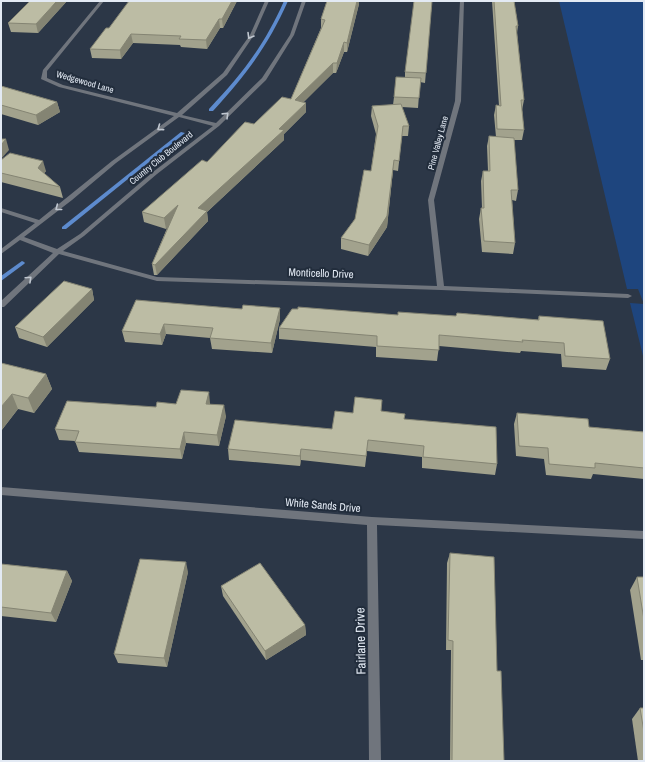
<svg xmlns="http://www.w3.org/2000/svg" width="645" height="762" viewBox="0 0 645 762" font-family="'Archivo Narrow',sans-serif">
  <style>
    .green { fill: #1e457e }
    .lines { fill: none; stroke-linecap: round; stroke-linejoin: round }
    .stream { fill: #5d8bce; fill-rule: evenodd }
    .minor { fill: #70757d; fill-rule: evenodd }
    .wall { fill: #a2a28d }
    .shaded-wall { fill: #848473 }
    .building { fill: #bcbca4; stroke: #848473 }
    .oneway { stroke: #c0c7d0 }
    .labels { text-anchor: middle; stroke-width: 4; stroke-linejoin: round; paint-order: stroke }
    .far-street-label { font-size: 9px; fill: #e3eaf4; stroke: #222d3c }
    .street-label { font-size: 11px; fill: #e3eaf4; stroke: #222d3c }
    .near-street-label { font-size: 13px; fill: #e3eaf4; stroke: #222d3c }
  </style>
  <rect width="100%" height="100%" fill="#2c3747"/>
  <path class="green" d="M559 1H644V360L630 303 644 304 638 289H627Z"/>
  <g class="lines">
    <g class="stream">
      <path d="M284 1H288C268 46 246 75 213 111H209V109C242 74 264 46 284 1Z"/>
      <path d="M181 132 185 133 66 229H62V227Z"/>
      <path d="M22 261 24 262 25 263 24 264 1 281V276Z"/>
    </g>
    <g class="minor">
      <path d="M100 1H104L47 71V78L63 85 177 113 223 73 250 35 265 1H269L254 35 227 75 182 115 216 123 262 78 290 35 302 1H306L294 35 266 80 219 126 157 174 84 236 63 251 157 277 437 286 428 200 455 101 460 1H464L461 101 434 200 444 286 628 294 632 296 628 298 441 290 157 281 59 254 4 307H1V301L53 253 20 240 1 254V249L35 223 1 212V208L39 220 112 161 174 116 59 87 41 79 43 70ZM179 117 213 126 153 172 80 234 57 249 24 237 72 200 116 163Z"/>
      <path d="M1 487 372 517 644 531V539L377 525 381 761H369L367 525 1 495Z"/>
    </g>
  </g>
  <g class="wall">
    <path d="M67 1 38 33 11 32 8 23Z"/>
    <path d="M237 1 223 28H220L207 49 181 47 180 45 133 43 121 59 92 58 90 49 109 28Z"/>
    <path d="M327 1H359V4L347 52H344L336 73H333L303 102 306 103V112L284 134V140L207 212 208 221 157 275H154L152 264 168 226 166 229 144 222 142 212 207 162 254 124 291 99 321 28V19Z"/>
    <path d="M432 1 425 83 420 82 418 108 402 107 409 126 408 136H402L398 171 393 170 387 227 368 256 341 249V238L355 219 371 171 376 134 371 116 372 106 393 105 394 97 405 78V72Z"/>
    <path d="M492 1H514L518 26 517 33 524 100 522 110 524 130 522 140H514L518 190 516 201 512 200 515 243 513 254 482 252 479 219 481 208H482L481 181 483 171H488L487 146 489 136 496 137 494 115 496 105 499 106Z"/>
    <path d="M1 86 57 102 60 112 38 125 1 114Z"/>
    <path d="M1 160 46 171 44 173 60 187 63 198 1 182Z"/>
    <path d="M92 289 94 300 47 347 19 338 15 327Z"/>
    <path d="M280 308V319L272 353 212 349 210 338 166 334 162 345 125 342 122 331 242 309Z"/>
    <path d="M457 313 538 320 539 316 610 359 606 370 562 367 561 354 521 351 520 353 439 346 437 361 376 357V347L279 339V328L398 315 456 316Z"/>
    <path d="M1 363 46 374 52 389 34 413 18 409 1 431Z"/>
    <path d="M210 403V404L226 416 219 446 186 443 182 459 79 452 75 441 59 440 55 429 156 407Z"/>
    <path d="M381 411 404 419 497 464 495 475 422 468V457L367 451 365 467 301 460 300 466 229 460 228 449 332 429 353 413Z"/>
    <path d="M517 413 589 427 644 432V479L593 474 591 479 546 475 544 459 516 456 514 424Z"/>
    <path d="M450 553 497 671 504 761H450L451 650H446L447 563Z"/>
    <path d="M1 564 67 571 72 581 56 622 1 616Z"/>
    <path d="M188 572 167 667 118 663 114 654Z"/>
    <path d="M637 577H644V660H641L630 590Z"/>
    <path d="M221 586 305 625 306 635 266 660 223 596Z"/>
    <path d="M640 708H644V761H638L632 719Z"/>
  </g>
  <g class="shaded-wall">
    <path d="M57 1H67L38 33 36 24Z"/>
    <path d="M232 1H237L223 28 222 19Z"/>
    <path d="M357 1H359V4L347 52V43Z"/>
    <path d="M219 19 220 28 207 49 206 40Z"/>
    <path d="M131 34 133 43 121 59 120 50Z"/>
    <path d="M344 42V52L336 73 337 63Z"/>
    <path d="M333 63V73L296 110 295 100Z"/>
    <path d="M57 102 60 112 38 125 36 115Z"/>
    <path d="M306 103V112L284 134V140L207 212 208 221 157 275 155 265 198 208Z"/>
    <path d="M6 139 9 150 1 159V145Z"/>
    <path d="M394 160 387 227 368 256 369 245Z"/>
    <path d="M43 161 46 171 41 178 38 168Z"/>
    <path d="M178 205 179 215 166 229 164 218Z"/>
    <path d="M92 289 94 300 47 347 43 337Z"/>
    <path d="M280 308V319L272 353 271 343Z"/>
    <path d="M164 324 166 334 162 345 160 334Z"/>
    <path d="M46 374 52 389 34 413 28 398Z"/>
    <path d="M209 392 210 403 207 415 206 404Z"/>
    <path d="M12 394 18 409 1 431V407Z"/>
    <path d="M224 405 226 416 219 446 217 435Z"/>
    <path d="M184 432 186 443 182 459 180 449Z"/>
    <path d="M301 449V460L300 466V456Z"/>
    <path d="M186 562 188 572 167 667 164 658Z"/>
    <path d="M67 571 72 581 56 622 51 613Z"/>
    <path d="M305 625 306 635 266 660 265 651Z"/>
  </g>
  <g class="building">
    <path d="M30 1H57L36 24 8 23Z"/>
    <path d="M129 1H232L222 19H219L206 40 179 39 181 36 131 34 120 50 90 49 106 28H109Z"/>
    <path d="M327 1H357L347 43 344 42 337 63H333L295 100 306 103 279 129 284 130 198 208 207 211 155 265 152 264 178 205 164 218 142 212 202 160 207 162 245 122 254 124 282 97 291 99 325 20 321 19Z"/>
    <path d="M414 1H432L426 73 405 72Z"/>
    <path d="M494 1H514L518 26H516L524 100H521L524 130 497 129 496 105 501 106Z"/>
    <path d="M396 77 421 78 419 98 394 97Z"/>
    <path d="M1 86 57 102 36 115 1 105Z"/>
    <path d="M401 104 409 126H403L399 161 394 160 387 216 369 245 341 238 355 219 364 170 371 171 378 126 372 106Z"/>
    <path d="M489 136 514 138 518 190H511L515 243 484 241 481 208H484L483 171H490Z"/>
    <path d="M1 139H6L1 145Z"/>
    <path d="M10 153 43 161 38 168 60 187 1 173V160Z"/>
    <path d="M64 281 92 289 43 337 15 327Z"/>
    <path d="M136 300 242 309 243 305 280 308 271 343 210 338 213 328 164 324 160 334 122 331Z"/>
    <path d="M298 307 398 315V312L456 316 457 313 539 320V316L603 321 610 359 565 356 564 343 522 340 523 342 439 335V350L377 346V336L279 328 292 309H298Z"/>
    <path d="M1 363 46 374 28 398 12 394 1 407Z"/>
    <path d="M181 390 209 392 206 404 224 405 217 435 184 432 180 449 75 442 79 431 55 429 67 401 156 407 157 402 176 404Z"/>
    <path d="M355 397 382 400 381 411 405 414 404 419 496 427 497 464 423 457 424 446 368 440 366 456 301 449 300 456 228 449 235 420 332 429 335 411 353 413Z"/>
    <path d="M517 413 588 419 589 427 644 432V468L595 463V468L549 464 548 448 519 446Z"/>
    <path d="M450 553 494 557 497 671H501L504 761H452L453 641 448 640Z"/>
    <path d="M140 559 186 562 164 658 114 654Z"/>
    <path d="M260 563 305 625 265 651 221 586Z"/>
    <path d="M1 564 67 571 51 613 1 607Z"/>
    <path d="M637 577H644V620Z"/>
    <path d="M640 708H644V732Z"/>
  </g>
  <defs><path id="oneway-chevron" d="M-2-3.5L2.5 0L-2 3.5" fill="none" stroke-width="1.6" stroke-linecap="round" stroke-linejoin="round"/></defs>
  <g class="oneway">
    <use href="#oneway-chevron" transform="translate(250 36) rotate(121)"/>
    <use href="#oneway-chevron" transform="translate(226 115) rotate(-44)"/>
    <use href="#oneway-chevron" transform="translate(160 128) rotate(144)"/>
    <use href="#oneway-chevron" transform="translate(58 208) rotate(142)"/>
    <use href="#oneway-chevron" transform="translate(29 279) rotate(-43)"/>
  </g>
  <g class="labels">
    <g class="far-street-label">
      <text transform="translate(85 82) rotate(16)" y="3">Wedgewood Lane</text>
      <text transform="translate(438 143) rotate(-75)" y="3">Pine Valley Lane</text>
      <text transform="translate(161 158) rotate(-39)" y="3">Country Club Boulevard</text>
    </g>
    <g class="street-label">
      <text transform="translate(321 273) rotate(2)" y="4">Monticello Drive</text>
      <text transform="translate(323 505) rotate(5)" y="4">White Sands Drive</text>
    </g>
    <g class="near-street-label">
      <text transform="translate(360 641) rotate(-91)" y="5">Fairlane Drive</text>
    </g>
  </g>
  <rect width="645" height="762" fill="none" stroke="#e3eaf4" stroke-width="4"/>
</svg>
